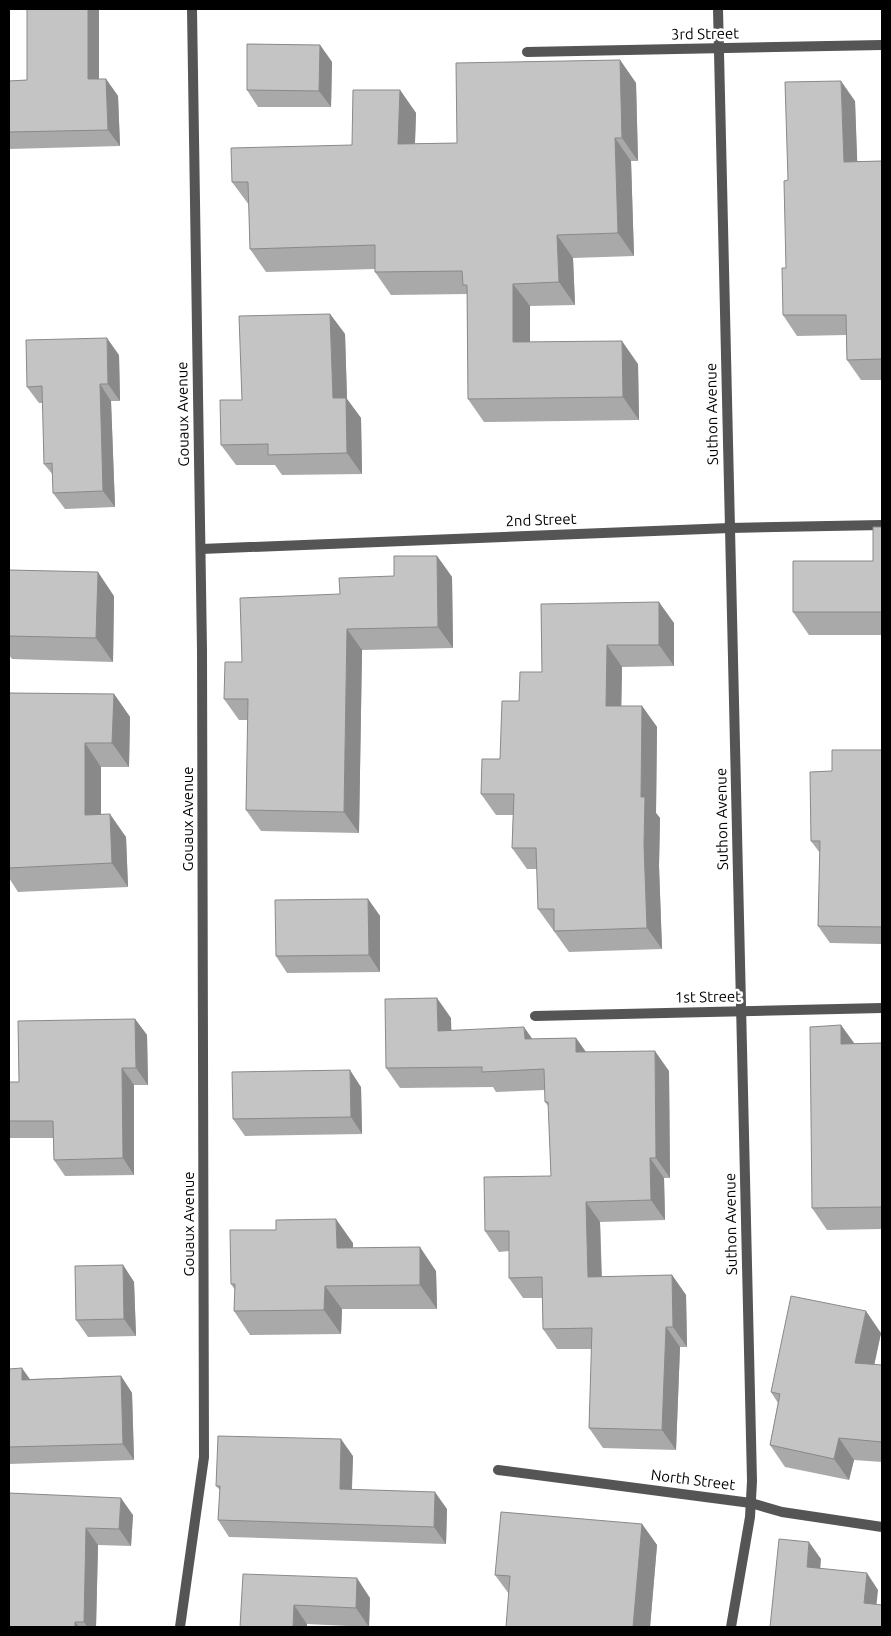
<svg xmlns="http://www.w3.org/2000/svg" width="891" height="1636" viewBox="0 0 891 1636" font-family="Ubuntu,sans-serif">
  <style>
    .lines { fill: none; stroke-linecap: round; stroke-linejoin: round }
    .minor { stroke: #555; stroke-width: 10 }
    .wall { fill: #a9a9a9 }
    .shaded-wall { fill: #898989 }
    .building { fill: #c4c4c4; stroke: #898989 }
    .labels { text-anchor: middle; stroke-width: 5; stroke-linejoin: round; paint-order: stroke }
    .street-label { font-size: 15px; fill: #000; stroke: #fff }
  </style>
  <rect width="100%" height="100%" fill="#fff"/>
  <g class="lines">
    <g class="minor">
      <path d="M718 9 752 1481 750 1517 731 1627"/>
      <path d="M527 52 882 45"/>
      <path d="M201 549 730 528 882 525"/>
      <path d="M535 1016 882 1008"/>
      <path d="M498 1470 751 1503 782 1512 882 1527"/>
      <path d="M180 1627 204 1457 202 650 192 9"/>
    </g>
  </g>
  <g class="wall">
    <path d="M99 9V79H106L118 96 120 146 9 149V81L27 80Z"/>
    <path d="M320 45 332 62 331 107H258L247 90Z"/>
    <path d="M620 60 636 83 638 161H631L634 256 573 258 575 305 530 306V342L638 364 639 420 484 422 468 399 467 294 391 295 375 272V269L266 272 250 249 249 205 232 182 352 145 400 90 416 113 415 144 457 143Z"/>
    <path d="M855 101 857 161H882V380H861L847 360 846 335 797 336 783 315 786 268 788 180Z"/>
    <path d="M330 314 345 334 347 399 361 418 362 474 282 475 275 465H236L221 445 242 400Z"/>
    <path d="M119 355 120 401H111L115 507 65 509 53 493V475L44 464 43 403H39L27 387Z"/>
    <path d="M882 527V635H809L793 612 873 561Z"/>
    <path d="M437 556 452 577 453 648 362 650 359 833 261 831 246 810 248 720H239L224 699 340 594 394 576Z"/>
    <path d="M9 570 114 596 113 662 12 659 9 655Z"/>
    <path d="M541 604 674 623V666L622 667 621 706H642L657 727 656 813 660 818 659 866 662 949 569 952 538 909 537 869H527L512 848 513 815H496L481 794 500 759 519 701 542 672Z"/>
    <path d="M9 693 114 694 130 717 129 767H101V814L126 837 128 887 18 892 9 878Z"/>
    <path d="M882 750V944L830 943 818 926 820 853 811 841 832 771Z"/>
    <path d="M368 899 380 916V972L287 973 276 956Z"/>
    <path d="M451 1018V1030L532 1039 576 1038 586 1052 669 1071 670 1178H664L665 1220 600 1222 602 1277 672 1275 686 1295 687 1347H680L676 1450 603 1448 589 1428 592 1349H557L543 1329 542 1298H523L509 1278V1251L499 1252 485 1231 551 1176 549 1107 545 1102V1090L496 1092 493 1087 400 1088 386 1068Z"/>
    <path d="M135 1019 147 1035 148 1085H134V1175L65 1176 54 1160 53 1138H10L9 1137V1082H19Z"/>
    <path d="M841 1025 854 1044 882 1043V1229L827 1230 812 1208Z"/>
    <path d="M361 1087 362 1134 245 1136 233 1119Z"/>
    <path d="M353 1243V1248L436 1271 437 1309H342L341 1334 250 1335 234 1311 235 1290 231 1284Z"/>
    <path d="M123 1265 134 1282 136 1336 88 1337 76 1320Z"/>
    <path d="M881 1333 874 1365H882V1462L854 1460 849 1480 785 1467 770 1445 778 1403 771 1392Z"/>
    <path d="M9 1369 30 1379 121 1376 132 1393 134 1460 9 1464Z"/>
    <path d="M353 1456 352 1490 447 1509 446 1544 229 1537 218 1520 220 1490 216 1486Z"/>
    <path d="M9 1493 133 1515 131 1546 98 1545 96 1627H9Z"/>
    <path d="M642 1524 657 1545 650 1627H506L509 1594 495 1575Z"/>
    <path d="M243 1574 370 1598 369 1627 307 1624Z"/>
  </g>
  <g class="shaded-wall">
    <path d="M88 9H99V96L88 79Z"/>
    <path d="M320 45 332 62 331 107 319 91Z"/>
    <path d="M620 60 636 83 638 161 622 138Z"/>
    <path d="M106 79 118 96 120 146 108 130Z"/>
    <path d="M841 81 855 101 858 182 844 162Z"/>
    <path d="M400 90 416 113 414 167 398 144Z"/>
    <path d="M615 138 631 161 634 256 618 233Z"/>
    <path d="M557 235 573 258 575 305 559 282Z"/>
    <path d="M513 284 530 306V365L513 342Z"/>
    <path d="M330 314 345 334 347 399 361 418 362 474 347 453 333 398Z"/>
    <path d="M107 338 119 355 120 401 108 384Z"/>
    <path d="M622 341 638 364 639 420 623 397Z"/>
    <path d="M100 384 111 401 115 507 103 491Z"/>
    <path d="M437 556 452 577 453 648 438 627Z"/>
    <path d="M98 572 114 596 113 662 96 638Z"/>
    <path d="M659 602 674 623V666L659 645Z"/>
    <path d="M347 629 362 650 359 833 344 812Z"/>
    <path d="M607 645 622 667 621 727 606 706Z"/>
    <path d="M114 694 130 717 129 767 112 743Z"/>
    <path d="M642 706 657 727 656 813 660 818 659 866 662 949 647 928 641 797Z"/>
    <path d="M85 743 101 767V838L85 815Z"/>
    <path d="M110 814 126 837 128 887 112 863Z"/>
    <path d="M368 899 380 916V972L369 955Z"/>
    <path d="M437 998 451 1018 452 1051 438 1031Z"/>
    <path d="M135 1019 147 1035 148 1085 136 1068Z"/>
    <path d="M841 1025 857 1047 841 1044Z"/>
    <path d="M524 1027 538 1047 525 1039Z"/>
    <path d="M576 1038 590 1058 576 1052Z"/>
    <path d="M655 1051 669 1071 670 1178 656 1158Z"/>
    <path d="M122 1068 134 1085V1175L123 1158Z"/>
    <path d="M350 1070 361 1087 362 1134 351 1117Z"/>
    <path d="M650 1158 664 1178 665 1220 651 1200Z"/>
    <path d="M586 1202 600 1222 602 1297 588 1277Z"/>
    <path d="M336 1219 353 1243V1272L337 1248Z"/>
    <path d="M420 1247 436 1271 437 1309 420 1285Z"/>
    <path d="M123 1265 134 1282 136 1336 124 1319Z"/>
    <path d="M672 1275 686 1295 687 1347 673 1327Z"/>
    <path d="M325 1286 342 1309 341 1334 324 1310Z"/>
    <path d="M866 1311 881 1333 870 1385 855 1363Z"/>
    <path d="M666 1327 680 1347 676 1450 662 1430Z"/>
    <path d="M22 1368 34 1385 22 1380Z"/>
    <path d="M121 1376 132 1393 134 1460 123 1444Z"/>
    <path d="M839 1438 854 1460 849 1480 834 1459Z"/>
    <path d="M341 1439 353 1456 351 1506 340 1489Z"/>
    <path d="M435 1492 447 1509 446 1544 434 1527Z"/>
    <path d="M121 1498 133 1515 131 1546 119 1529Z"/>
    <path d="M642 1524 657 1545 650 1627H633Z"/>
    <path d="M86 1528 98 1545 96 1627H87L84 1622Z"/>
    <path d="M809 1542 821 1559 819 1584 807 1567Z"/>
    <path d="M867 1573 878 1590 875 1619 864 1603Z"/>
    <path d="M357 1578 370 1598 369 1627 356 1608Z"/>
    <path d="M294 1605 307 1624V1627H293Z"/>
    <path d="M75 1622 79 1627H75Z"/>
  </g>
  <g class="building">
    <path d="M27 9H88V79H106L108 130 9 132V81L27 80Z"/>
    <path d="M247 44 320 45 319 91 247 90Z"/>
    <path d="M620 60 622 138H615L618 233 557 235 559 282 513 284V342L622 341 623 397 468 399 467 285H463L462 271 375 272V245L250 249 248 182H232L231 148 352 145 353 90H400L398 144 457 143 456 63Z"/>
    <path d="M841 81 844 162 882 161V359L847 360 846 315H783L782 268H786L784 181 788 180 785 82Z"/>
    <path d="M330 314 333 398H346L347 453 268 455V444L221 445 220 400H242L239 316Z"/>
    <path d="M107 338 108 384H100L103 491 53 493 52 463 44 464 42 386 27 387 26 340Z"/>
    <path d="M873 527H882V612H793V561H873Z"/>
    <path d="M394 556H437L438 627 347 629 344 812 246 810 248 699H224L225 662H242L240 598 340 594 339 578 394 576Z"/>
    <path d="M9 570 98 572 96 638 9 636Z"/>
    <path d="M659 602V645H607L606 706H642L641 797H645L644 845 647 928 554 931V909H538L536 848H512L514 794H481L482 759H500L502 701H519L520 672H542L541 604Z"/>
    <path d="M9 693 114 694 112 743H85V815L110 814 112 863 9 868Z"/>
    <path d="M832 750H882V927L818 926 820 841H811L810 772 832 771Z"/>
    <path d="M368 899 369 955 276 956 275 900Z"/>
    <path d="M437 998 438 1031 524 1027 525 1039 576 1038V1052L655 1051 656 1158H650L651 1200 586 1202 588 1277 672 1275 673 1327H666L662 1430 589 1428 592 1328 543 1329 542 1277 509 1278V1231H485L484 1177 551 1176 548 1102H545L544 1069 482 1072V1067L386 1068 385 999Z"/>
    <path d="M135 1019 136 1068H122L123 1158 54 1160 53 1121H9V1082H19L18 1021Z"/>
    <path d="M841 1025V1044L882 1043V1207L812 1208 810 1027Z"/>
    <path d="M350 1070 351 1117 233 1119 232 1072Z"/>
    <path d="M336 1219 337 1248 420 1247V1285L325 1286 324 1310 234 1311 235 1284H231L230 1230H276V1220Z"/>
    <path d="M123 1265 124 1319 76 1320 75 1266Z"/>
    <path d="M791 1296 866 1311 855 1363 882 1365V1442L839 1438 834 1459 770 1445 780 1394 771 1392Z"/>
    <path d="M22 1368V1380L121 1376 123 1444 9 1447V1369Z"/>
    <path d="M218 1436 341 1439 340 1489 435 1492 434 1527 218 1520 220 1486H216Z"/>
    <path d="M9 1493 121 1498 119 1529 86 1528 84 1622H75V1627H9Z"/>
    <path d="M501 1512 642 1524 633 1627H506L510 1576 495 1575Z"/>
    <path d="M779 1539 809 1542 807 1567 867 1573 864 1603 882 1605V1627H770Z"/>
    <path d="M243 1574 357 1578 356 1608 294 1605 293 1627H240Z"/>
  </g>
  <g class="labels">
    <g class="street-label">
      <text transform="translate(705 34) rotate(-1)" y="5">3rd Street</text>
      <text transform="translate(183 414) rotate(-91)" y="5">Gouaux Avenue</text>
      <text transform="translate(712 414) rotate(-91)" y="5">Suthon Avenue</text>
      <text transform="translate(541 520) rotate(-2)" y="5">2nd Street</text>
      <text transform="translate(188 819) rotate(-90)" y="5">Gouaux Avenue</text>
      <text transform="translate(722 819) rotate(-91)" y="5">Suthon Avenue</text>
      <text transform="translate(708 997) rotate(-1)" y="5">1st Street</text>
      <text transform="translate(189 1224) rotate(-90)" y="5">Gouaux Avenue</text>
      <text transform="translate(731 1224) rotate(-91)" y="5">Suthon Avenue</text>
      <text transform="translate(693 1480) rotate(7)" y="5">North Street</text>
    </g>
  </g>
  <rect width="891" height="1636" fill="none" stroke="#000000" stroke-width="20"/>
</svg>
